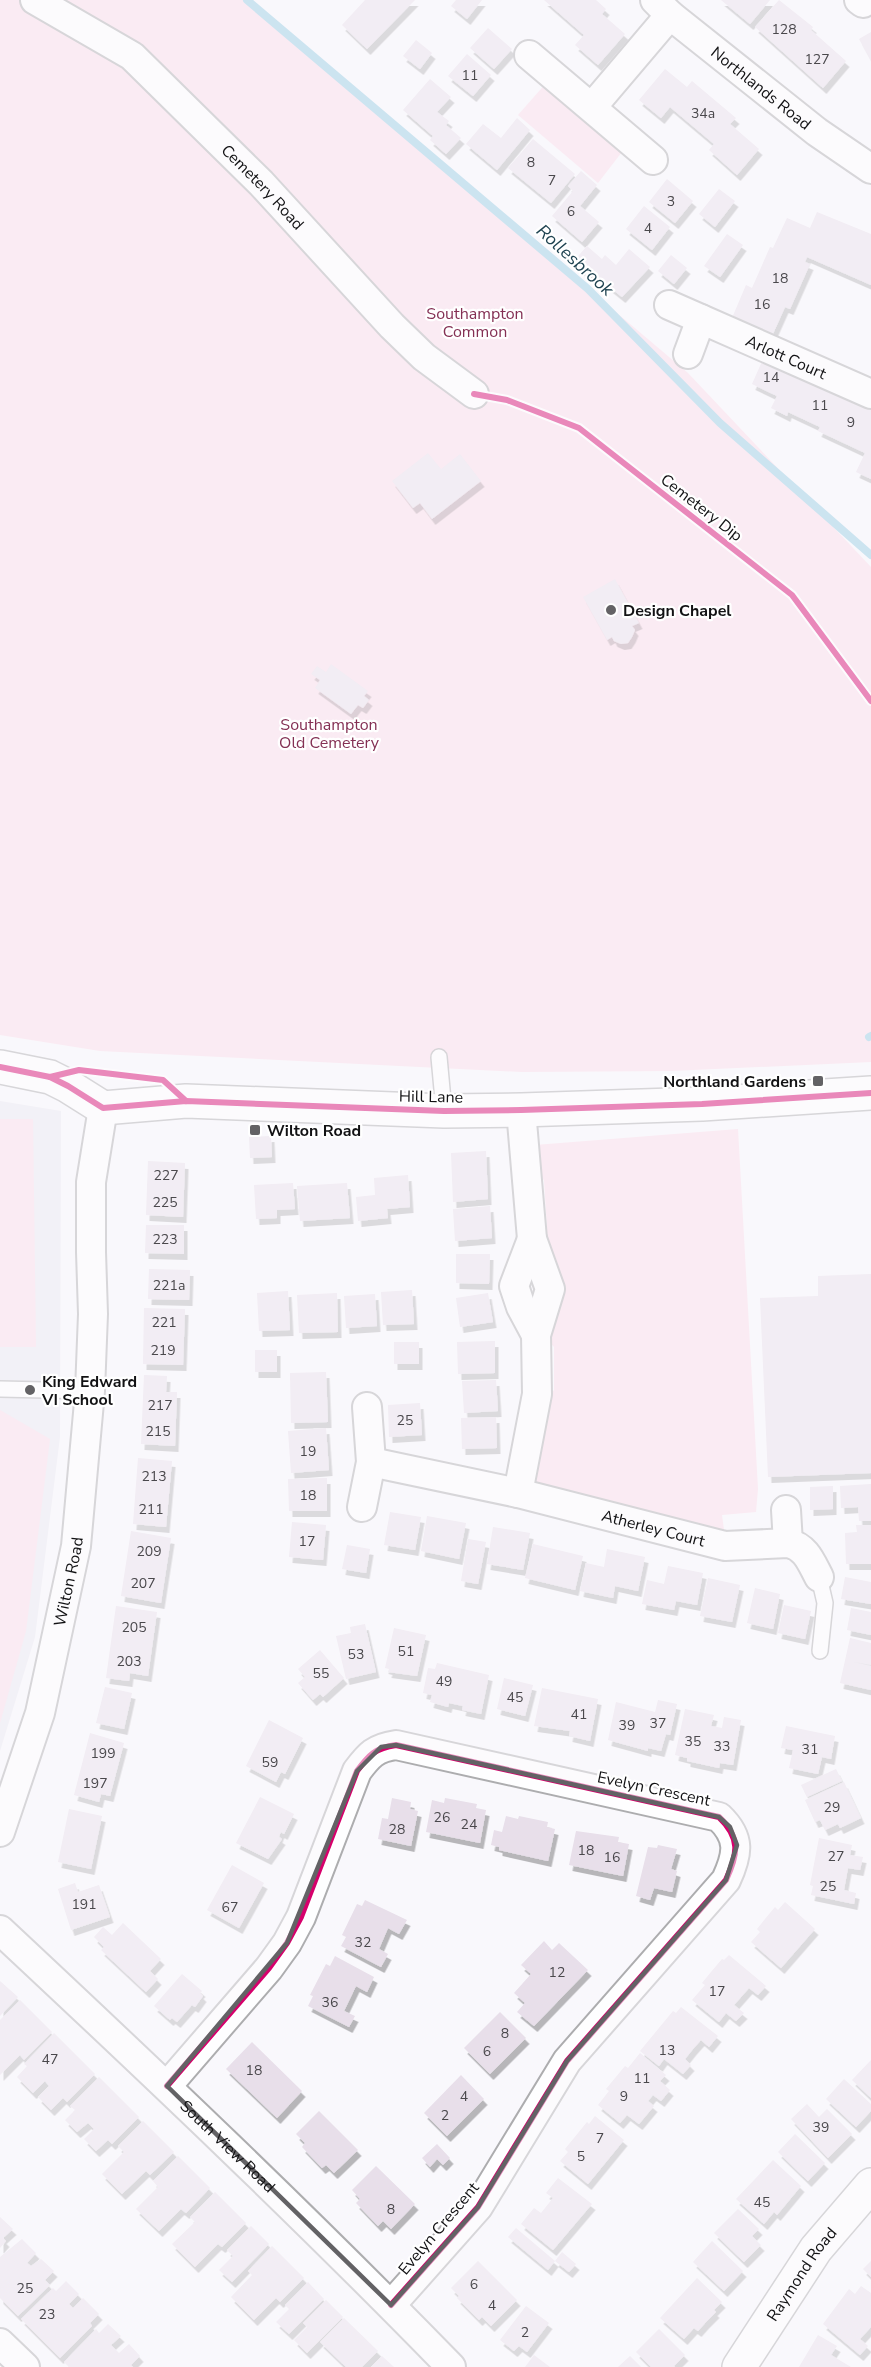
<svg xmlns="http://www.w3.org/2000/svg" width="871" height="2367" viewBox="0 0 871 2367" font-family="'Nunito Sans',sans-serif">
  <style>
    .built { fill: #e9e8f1 }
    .green { fill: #fbdbe8 }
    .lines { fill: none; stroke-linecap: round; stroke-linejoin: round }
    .stream { stroke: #95cce3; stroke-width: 8 }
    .building { fill: #e8dfea; filter: url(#shadow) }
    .service-casing { stroke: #adadaf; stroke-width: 18 }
    .minor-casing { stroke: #adadaf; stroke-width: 32 }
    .tertiary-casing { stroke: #adadaf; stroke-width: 36 }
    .service { stroke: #fefeff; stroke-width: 15 }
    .minor { stroke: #fefeff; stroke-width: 28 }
    .tertiary { stroke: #fefeff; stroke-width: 33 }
    .cycleway-casing { stroke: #fff; stroke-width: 10 }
    .cycleway { stroke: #d6006c; stroke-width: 6 }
    .marked { fill: none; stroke: #636265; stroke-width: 4.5; stroke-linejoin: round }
    .poi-dot { fill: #636265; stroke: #fff; stroke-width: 2 }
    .labels { text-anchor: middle; stroke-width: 4.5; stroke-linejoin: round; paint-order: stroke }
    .number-label { font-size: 14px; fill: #4a484c }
    .street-label { font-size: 16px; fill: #121214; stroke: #fff }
    .park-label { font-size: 16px; fill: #843054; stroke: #fff }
    .poi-label { font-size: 16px; font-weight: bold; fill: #121214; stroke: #fff; text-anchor: start }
    .water-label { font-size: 18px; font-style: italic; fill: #1f4351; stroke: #fff }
  </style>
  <defs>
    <filter id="shadow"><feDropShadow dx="3.5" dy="6" stdDeviation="0" flood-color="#0004"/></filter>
  </defs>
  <rect width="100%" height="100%" fill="#f9f8fc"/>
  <path class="built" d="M0 1101 61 1111 60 1437 35 1637 0 1751Z"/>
  <g class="green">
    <path d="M0 0H247L688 373 871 567V1062L671 1071 522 1072 100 1051 0 1035Z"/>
    <path d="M548 81 625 148 598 183 518 115Z"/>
    <path d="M0 1119H33L36 1347H0Z"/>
    <path d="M738 1129 758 1489 756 1512 722 1515 725 1537 665 1524 657 1513 614 1503 602 1508 543 1487 533 1479 544 1403 554 1390V1347L544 1336 539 1242 547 1228 544 1180 536 1174 535 1145Z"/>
    <path d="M0 1410 50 1439 26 1631 0 1723Z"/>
  </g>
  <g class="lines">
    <g class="stream">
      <path d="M247 0 588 289 720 423 871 555"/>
      <path d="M869 1037 871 1036"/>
    </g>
  </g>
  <g class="building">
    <path d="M365 0H415L367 49 342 25Z"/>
    <path d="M456 0H482L467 19 451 6Z"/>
    <path d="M544 0H596L606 9 602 14 625 34 598 65 575 45 584 35Z"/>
    <path d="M721 0H770L750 24Z"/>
    <path d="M779 0 813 27 811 30 846 61 823 88 755 27Z"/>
    <path d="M488 28 512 49 494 69 470 48Z"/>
    <path d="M871 32V61L859 39Z"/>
    <path d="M416 40 432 53 420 69 403 56Z"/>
    <path d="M467 54 491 75 473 96 448 76Z"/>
    <path d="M665 69 687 87 692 81 736 118 730 124 759 149 737 175 709 150 714 144 670 107 661 118 639 100Z"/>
    <path d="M430 79 451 97 437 112 449 121 446 125 461 138 446 154 430 140 433 136 403 110Z"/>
    <path d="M517 118 530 130 497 170 466 144 483 124 501 138Z"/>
    <path d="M533 139 575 174 551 203 508 168Z"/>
    <path d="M581 171 597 185 580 206 599 222 582 242 552 216 573 191 568 186Z"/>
    <path d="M667 179 693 201 675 223 649 202Z"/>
    <path d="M719 189 735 201 715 227 699 214Z"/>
    <path d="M644 206 670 227 652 250 626 229Z"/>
    <path d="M817 212 871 234V285L807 257 805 262 810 264 790 309 785 307 772 336 732 318 746 285 752 288 770 247 773 248 787 218 810 228Z"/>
    <path d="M727 234 743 245 720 277 704 266Z"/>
    <path d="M587 246 602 259 605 255 616 265 629 249 650 267 622 297 592 273 589 276 572 263Z"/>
    <path d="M671 255 687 268 674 284 658 271Z"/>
    <path d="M764 357 871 408V479L856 472 865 453 818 431 820 427 788 412 787 416 771 408 777 396 752 384Z"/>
    <path d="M428 453 441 469 460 454 481 481 432 519 420 503 413 508 392 481Z"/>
    <path d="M615 579 639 623 632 626 635 630 632 637 628 643 621 644 614 641 612 637 607 640 583 597Z"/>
    <path d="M331 664 368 691 364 696 369 700 363 708 358 705 351 714 315 688 320 680 311 674 317 666 326 672Z"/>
    <path d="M271 1136 272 1157 250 1158 249 1137Z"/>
    <path d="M486 1151 488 1199 453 1202 451 1153Z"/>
    <path d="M148 1161 185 1163 183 1217 146 1215Z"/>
    <path d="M408 1175 410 1207 387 1209 388 1218 358 1221 356 1197 375 1195 374 1178Z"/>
    <path d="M293 1183 295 1209 277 1210V1218L256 1219 254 1185Z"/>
    <path d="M347 1183 350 1218 300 1221 297 1186Z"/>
    <path d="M490 1206 492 1238 455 1241 453 1209Z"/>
    <path d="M146 1225H184V1254L145 1253Z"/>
    <path d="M456 1254H490L489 1284 456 1283Z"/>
    <path d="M149 1269 190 1270 189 1300 148 1299Z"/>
    <path d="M871 1274V1473L768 1477 760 1298 818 1296V1276Z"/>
    <path d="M412 1290 414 1324 383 1325 381 1292Z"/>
    <path d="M288 1291 290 1330 259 1331 257 1293Z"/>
    <path d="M337 1293 338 1332 299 1333 297 1295Z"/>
    <path d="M488 1293 493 1322 460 1327 456 1298Z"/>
    <path d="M375 1294 377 1326 346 1328 344 1296Z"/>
    <path d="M144 1308 185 1309 183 1365 143 1364Z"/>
    <path d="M495 1341V1373L458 1374 457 1342Z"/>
    <rect x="394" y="1342" width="25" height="22"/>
    <rect x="255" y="1350" width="22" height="22"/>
    <path d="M326 1372 328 1422 291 1423 290 1373Z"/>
    <path d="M144 1375 167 1376 166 1392H177L175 1446 141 1444Z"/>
    <path d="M496 1380 498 1411 464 1413 462 1381Z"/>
    <path d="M420 1403 422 1435 389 1437 388 1405Z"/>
    <path d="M496 1417 497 1448 462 1449 461 1418Z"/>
    <path d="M326 1428 329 1470 291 1473 288 1431Z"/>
    <path d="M138 1458 172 1461 166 1527 133 1524Z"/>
    <path d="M327 1478V1511H289L288 1479Z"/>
    <path d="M871 1484V1521H859L858 1507 841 1508 840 1486Z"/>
    <path d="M833 1486V1509L810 1510V1487Z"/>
    <path d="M390 1512 421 1517 415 1550 384 1545Z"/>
    <path d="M427 1516 466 1523 459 1559 421 1551Z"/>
    <path d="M292 1522 326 1525 323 1560 289 1557Z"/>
    <path d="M856 1525H871V1564H846L845 1533 857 1532Z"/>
    <path d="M493 1527 530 1533 523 1570 487 1564Z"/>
    <path d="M131 1531 171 1538 161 1603 121 1596Z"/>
    <path d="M468 1539 486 1542 478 1584 461 1581Z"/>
    <path d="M533 1544 583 1556 575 1590 525 1578Z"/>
    <path d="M347 1545 370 1549 366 1573 342 1569Z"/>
    <path d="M607 1549 645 1557 638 1591 615 1586 613 1598 580 1591 586 1563 604 1567Z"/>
    <path d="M668 1566 703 1573 697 1605 676 1601 674 1610 642 1604 647 1580 664 1584Z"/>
    <path d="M845 1577 871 1582V1604L841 1599Z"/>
    <path d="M708 1578 740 1585 732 1622 700 1616Z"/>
    <path d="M755 1588 780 1594 773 1629 747 1623Z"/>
    <path d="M784 1605 811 1611 805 1639 778 1633Z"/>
    <path d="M116 1606 157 1612 148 1676 130 1673 129 1681 106 1678Z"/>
    <path d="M851 1608 871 1612V1635L847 1630Z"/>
    <path d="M365 1624 376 1672 346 1679 336 1636 351 1633 350 1627Z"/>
    <path d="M394 1628 426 1635 417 1676 388 1672 389 1669 385 1668Z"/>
    <path d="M850 1638 871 1643V1665L854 1662 871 1666V1690L840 1683Z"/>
    <path d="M320 1650 344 1678 323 1697 320 1694 313 1700 298 1683 305 1677 298 1669Z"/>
    <path d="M437 1663 489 1675 481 1714 462 1710 463 1706 449 1703 448 1707 430 1702 432 1695 423 1693 428 1668 435 1669Z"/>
    <path d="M504 1678 533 1685 525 1716 497 1709Z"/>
    <path d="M105 1687 132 1693 124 1729 96 1723Z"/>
    <path d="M542 1688 598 1699 590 1741 569 1736 570 1731 534 1726Z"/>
    <path d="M658 1700 677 1704 670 1735 666 1734 661 1751 648 1748V1751L608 1740 616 1702 655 1712Z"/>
    <path d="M685 1709 714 1715 711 1726 722 1728 724 1717 741 1720 733 1765 720 1763 719 1768 687 1761V1758L675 1755Z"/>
    <path d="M269 1720 303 1738 285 1774 281 1772 276 1782 246 1766Z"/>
    <path d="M786 1726 835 1736 831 1759 822 1757 818 1774 789 1768 793 1750 781 1748Z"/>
    <path d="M90 1733 124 1743 110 1796 101 1794 99 1802 74 1795Z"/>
    <path d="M836 1769 842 1781 807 1797 801 1785Z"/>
    <path d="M844 1782 861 1818 840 1828 838 1824 825 1830 820 1820 815 1822 805 1800Z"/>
    <path d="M260 1797 294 1814 284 1834 281 1832 280 1834 279 1837 282 1839 268 1859 236 1843Z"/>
    <path d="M392 1798 411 1802 410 1809 418 1811 411 1846 378 1839 382 1818 388 1819Z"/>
    <path d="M445 1798 477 1804 476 1808 486 1810 480 1843 426 1832 432 1800 444 1803Z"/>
    <path d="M69 1809 102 1816 91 1869 58 1862Z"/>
    <path d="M506 1816 518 1819 519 1816 548 1822 547 1827 555 1829 548 1861 499 1850V1847L491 1845 494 1830 502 1832Z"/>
    <path d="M576 1831 619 1837 618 1842 629 1844 623 1876 569 1865Z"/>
    <path d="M819 1838 852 1845 850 1855 863 1857 860 1870 848 1868 844 1890 856 1893 854 1904 811 1895 813 1886 810 1885Z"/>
    <path d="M658 1845 677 1849 671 1869 677 1871 672 1892 654 1888 650 1900 636 1896 648 1847 657 1848Z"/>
    <path d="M232 1865 264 1883 239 1928 207 1910Z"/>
    <path d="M75 1883 78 1892 99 1885 110 1917 71 1930 58 1889Z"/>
    <path d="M365 1900 407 1920 399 1934 388 1928 379 1949 388 1954 381 1967 341 1946 346 1937 342 1935 357 1904 362 1906Z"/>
    <path d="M785 1902 815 1929 781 1968 751 1942 760 1932 757 1929 765 1919 775 1907 778 1910Z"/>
    <path d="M123 1923 161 1959 150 1971 158 1979 146 1992 101 1950 104 1947 94 1937 103 1927 112 1935Z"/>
    <path d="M544 1941 552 1950 559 1943 588 1970 534 2026 517 2012 525 2003 514 1993 531 1974 521 1965Z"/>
    <path d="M729 1955 766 1986 758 1995 749 1988 734 2005 744 2013 736 2021 726 2013 719 2022 692 2000 705 1985 702 1983 711 1972 722 1959 724 1960Z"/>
    <path d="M335 1956 374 1977 367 1992 356 1986 344 2011 355 2016 349 2027 308 2006 313 1996 310 1995 326 1964 330 1966Z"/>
    <path d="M182 1974 202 1991 200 1993 203 1996 195 2007 192 2005 177 2022 172 2018 170 2020 154 2006Z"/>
    <path d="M0 1981 18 1997 0 2016Z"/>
    <path d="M20 2000 52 2032 24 2060 20 2055 0 2075V2020Z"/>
    <path d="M681 2007 718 2036 709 2047 701 2040 693 2049 685 2059 691 2065 683 2074 664 2059 659 2066 640 2051 673 2011 676 2013Z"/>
    <path d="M500 2012 526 2038 490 2074 464 2048Z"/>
    <path d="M54 2033 95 2074 67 2102 63 2098 51 2110 38 2097 49 2086 45 2081 33 2093 17 2077 27 2066 24 2064Z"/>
    <path d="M252 2042 302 2091 277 2118 226 2069Z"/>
    <path d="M640 2053 666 2075 660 2081 670 2090 661 2101 653 2095 648 2101 654 2106 639 2124 627 2115 620 2123 598 2105 609 2091 606 2089 625 2066 628 2068Z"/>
    <path d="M871 2060V2098L852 2080Z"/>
    <path d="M461 2075 484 2099 447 2136 424 2113Z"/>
    <path d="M99 2077 139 2117 112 2144 108 2140 96 2151 84 2139 94 2129 88 2123 77 2132 65 2120 75 2110 70 2106Z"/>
    <path d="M844 2079 871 2104V2111L856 2127 826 2099Z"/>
    <path d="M807 2104 819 2117 827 2109 852 2134 828 2158 791 2119Z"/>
    <path d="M319 2111 358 2150 334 2173 326 2165 322 2168 302 2147 305 2143 296 2134Z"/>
    <path d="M595 2116 624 2140 588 2184 560 2161 568 2152 565 2149 587 2122 589 2124Z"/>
    <path d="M143 2121 174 2152 150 2175 146 2171 122 2194 102 2174 124 2152 118 2146Z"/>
    <path d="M795 2134 825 2163 808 2181 778 2152Z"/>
    <path d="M437 2144 450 2158 443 2165 437 2159 430 2167 422 2158Z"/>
    <path d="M178 2156 210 2188 186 2213 181 2209 159 2231 136 2209 158 2187 153 2181Z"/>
    <path d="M773 2160 801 2186 777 2215 774 2212 764 2224 736 2199Z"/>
    <path d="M376 2166 415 2204 391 2229 383 2221 378 2226 356 2203 360 2199 352 2190Z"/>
    <path d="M558 2178 592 2204 553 2250 521 2224 534 2208 541 2213 553 2198 546 2193Z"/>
    <path d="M215 2192 246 2223 222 2247 218 2244 195 2267 172 2244 195 2222 190 2217Z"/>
    <path d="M738 2209 759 2229 752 2236 761 2245 744 2262 714 2233Z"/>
    <path d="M0 2217 13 2229 3 2238 6 2241 0 2248Z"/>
    <path d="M251 2226 269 2244 232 2282 219 2270 233 2256 227 2250Z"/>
    <path d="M516 2228 555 2261 548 2270 508 2237Z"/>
    <path d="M22 2239 36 2253 27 2263 31 2266 41 2259 54 2271 45 2280 50 2285 18 2316 0 2298V2257Z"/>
    <path d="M712 2241 743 2271 724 2291 693 2262Z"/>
    <path d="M272 2246 304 2278 280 2302 276 2298 254 2320 231 2297 252 2275 248 2271Z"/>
    <path d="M562 2252 576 2264 569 2272 555 2261Z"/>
    <path d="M478 2261 517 2300 491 2326 482 2317 479 2320 457 2298 459 2296 451 2288Z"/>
    <path d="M871 2261V2277L863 2269Z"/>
    <path d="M697 2278 722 2302 714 2310 716 2312 706 2322 698 2331 694 2328 684 2339 660 2318Z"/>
    <path d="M66 2281 79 2294 69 2304 73 2308 83 2298 99 2314 90 2323 92 2326 60 2358 21 2319 53 2288 56 2291Z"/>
    <path d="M308 2282 324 2299 289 2334 276 2322 289 2309 285 2305Z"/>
    <path d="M861 2286 871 2293V2327L860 2339 868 2346 860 2355 823 2324 849 2289 855 2294Z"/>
    <path d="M326 2300 343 2317 307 2353 294 2340 307 2327 303 2323Z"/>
    <path d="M526 2306 549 2323 527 2352 519 2346 514 2351 500 2340Z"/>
    <path d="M344 2318 378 2351 362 2367H346L320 2342Z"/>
    <path d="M108 2324 121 2336 111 2345 119 2353 129 2344 140 2356 131 2365 133 2367H69L64 2362 96 2329 99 2333Z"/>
    <path d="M659 2329 685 2355 674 2366 675 2367H651L636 2352Z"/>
    <path d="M818 2335 837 2346 831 2355 851 2367H799Z"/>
    <path d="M534 2355 550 2367H525Z"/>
    <path d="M382 2356 394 2367H371Z"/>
    <path d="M630 2356 641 2367H618Z"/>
  </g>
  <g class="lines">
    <g class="service-casing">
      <g id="service">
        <path d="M439 1057 444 1111"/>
        <path d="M0 1389 90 1391"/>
        <path d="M819 1577 825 1603 820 1651"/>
      </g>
    </g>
    <g class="minor-casing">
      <g id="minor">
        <path id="s1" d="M35 0 132 56 261 183 392 326 424 357 474 394"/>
        <path id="s2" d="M655 0 670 15 817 132 871 169"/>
        <path d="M859 0 863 3"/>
        <path d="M529 55 653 160"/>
        <path d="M592 107 670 15"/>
        <path id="s3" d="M669 305 871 394"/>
        <path d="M688 354 701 319"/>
        <path d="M532 1239 514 1286 521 1307 536 1335"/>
        <path id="s4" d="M371 1462 518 1493 725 1546 788 1543C806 1547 811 1562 819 1577"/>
        <path d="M518 1493 537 1394 536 1335 550 1289 532 1239 521 1110"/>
        <path d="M362 1507 371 1462 367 1407"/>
        <path d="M786 1510 788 1543"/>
        <path id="s5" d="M0 1832 40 1713 76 1546 90 1391 93 1314 91 1252V1182L103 1108"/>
        <path id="s6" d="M0 1930C153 2073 305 2217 451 2367"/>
        <path d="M167 2086 269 1968 287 1943 301 1917 357 1771C369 1755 375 1748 396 1745L719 1817C741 1838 738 1854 726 1880L567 2061 478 2207 391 2305"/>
        <path d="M0 2343 25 2367"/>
      </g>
    </g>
    <g class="tertiary-casing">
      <g id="tertiary">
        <path d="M0 1067 50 1077 68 1086 103 1108 186 1101 444 1111 521 1110 702 1104 871 1093"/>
        <path id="s7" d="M739 2367 816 2249 871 2185"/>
      </g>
    </g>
    <use href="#service" class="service"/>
    <use href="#minor" class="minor"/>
    <use href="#tertiary" class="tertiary"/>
    <g class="cycleway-casing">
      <g id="cycleway">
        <path d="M474 394 507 400 579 428 792 595 871 701"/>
        <path d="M0 1067 50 1077 68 1086 103 1108 186 1101 444 1111 521 1110 702 1104 871 1093"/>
        <path d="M50 1077 79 1070 163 1080 186 1101"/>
        <path d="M167 2086 269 1968 287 1943 301 1917 357 1771C369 1755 375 1748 396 1745L719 1817C741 1838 738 1854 726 1880L567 2061 478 2207 391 2305"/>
      </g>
    </g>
    <use href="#cycleway" class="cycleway"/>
  </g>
  <path d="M0 0H871V2367H0ZM396 1745 719 1817 730 1827 737 1845 726 1880 567 2061 478 2207 391 2305 167 2086 287 1943 357 1771 381 1747Z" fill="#f9f8fc" fill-opacity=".55" fill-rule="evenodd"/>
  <path class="marked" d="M396 1745 719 1817 730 1827 737 1845 726 1880 567 2061 478 2207 391 2305 167 2086 287 1943 357 1771 381 1747Z"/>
  <g class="poi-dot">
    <circle cx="611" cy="610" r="6"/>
    <rect x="812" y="1075" width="12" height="12" rx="3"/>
    <rect x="249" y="1124" width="12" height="12" rx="3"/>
    <circle cx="30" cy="1390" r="6"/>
  </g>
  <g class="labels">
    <g class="number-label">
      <text x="784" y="34">128</text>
      <text x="817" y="64">127</text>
      <text x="470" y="80">11</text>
      <text x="703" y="118">34a</text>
      <text x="531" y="167">8</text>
      <text x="552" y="185">7</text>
      <text x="671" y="206">3</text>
      <text x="571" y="216">6</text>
      <text x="648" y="233">4</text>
      <text x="780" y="283">18</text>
      <text x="762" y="309">16</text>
      <text x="771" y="382">14</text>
      <text x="820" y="410">11</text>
      <text x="851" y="427">9</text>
      <text x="166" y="1180">227</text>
      <text x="165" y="1207">225</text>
      <text x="165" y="1244">223</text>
      <text x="169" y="1290">221a</text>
      <text x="164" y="1327">221</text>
      <text x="163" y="1355">219</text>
      <text x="160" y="1410">217</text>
      <text x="405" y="1425">25</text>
      <text x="158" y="1436">215</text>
      <text x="308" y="1456">19</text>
      <text x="154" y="1481">213</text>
      <text x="308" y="1500">18</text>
      <text x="151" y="1514">211</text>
      <text x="307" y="1546">17</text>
      <text x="149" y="1556">209</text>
      <text x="143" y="1588">207</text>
      <text x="134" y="1632">205</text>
      <text x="406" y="1656">51</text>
      <text x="356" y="1659">53</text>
      <text x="129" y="1666">203</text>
      <text x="321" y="1678">55</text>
      <text x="444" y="1686">49</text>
      <text x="515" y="1702">45</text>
      <text x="579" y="1719">41</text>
      <text x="658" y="1728">37</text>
      <text x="627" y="1730">39</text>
      <text x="693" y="1746">35</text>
      <text x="722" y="1751">33</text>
      <text x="810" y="1754">31</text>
      <text x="103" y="1758">199</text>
      <text x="270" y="1767">59</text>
      <text x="95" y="1788">197</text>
      <text x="832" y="1812">29</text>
      <text x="442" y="1822">26</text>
      <text x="469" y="1829">24</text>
      <text x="397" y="1834">28</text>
      <text x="586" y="1855">18</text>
      <text x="836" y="1861">27</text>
      <text x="612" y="1862">16</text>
      <text x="828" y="1891">25</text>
      <text x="84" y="1909">191</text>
      <text x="230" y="1912">67</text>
      <text x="363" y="1947">32</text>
      <text x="557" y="1977">12</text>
      <text x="717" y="1996">17</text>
      <text x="330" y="2007">36</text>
      <text x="505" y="2038">8</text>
      <text x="667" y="2055">13</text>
      <text x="487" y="2056">6</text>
      <text x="50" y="2064">47</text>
      <text x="254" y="2075">18</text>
      <text x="642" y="2083">11</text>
      <text x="464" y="2101">4</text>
      <text x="624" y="2101">9</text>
      <text x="445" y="2120">2</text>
      <text x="821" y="2132">39</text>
      <text x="600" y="2143">7</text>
      <text x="581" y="2161">5</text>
      <text x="762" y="2207">45</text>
      <text x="391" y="2214">8</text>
      <text x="474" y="2289">6</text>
      <text x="25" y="2293">25</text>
      <text x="492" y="2310">4</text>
      <text x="47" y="2319">23</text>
      <text x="525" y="2337">2</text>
    </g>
    <g class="street-label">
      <text dy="6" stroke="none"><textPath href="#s2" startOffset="138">Northlands Road</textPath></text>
      <text dy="6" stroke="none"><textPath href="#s1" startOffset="297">Cemetery Road</textPath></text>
      <text dy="6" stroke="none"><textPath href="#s3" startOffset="128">Arlott Court</textPath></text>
      <text transform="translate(702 507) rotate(38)" y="6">Cemetery Dip</text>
      <text transform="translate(431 1096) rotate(1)" y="6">Hill Lane</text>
      <text dy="6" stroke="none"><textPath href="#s4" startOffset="290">Atherley Court</textPath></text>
      <text dy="6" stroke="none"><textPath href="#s5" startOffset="260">Wilton Road</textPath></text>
      <text transform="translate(654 1788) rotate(12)" y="6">Evelyn Crescent</text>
      <text dy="6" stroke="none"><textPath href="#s6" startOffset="314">South View Road</textPath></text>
      <text transform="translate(438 2228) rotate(-50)" y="6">Evelyn Crescent</text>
      <text dy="6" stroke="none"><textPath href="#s7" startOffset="112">Raymond Road</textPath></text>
    </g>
    <g class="park-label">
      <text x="475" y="319">Southampton<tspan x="475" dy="18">Common</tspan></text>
      <text x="329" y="730">Southampton<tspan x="329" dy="18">Old Cemetery</tspan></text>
    </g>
    <g class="poi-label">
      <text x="623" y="616">Design Chapel</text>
      <text x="806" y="1087" text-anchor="end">Northland Gardens</text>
      <text x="267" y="1136">Wilton Road</text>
      <text x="42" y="1387">King Edward<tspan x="42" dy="18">VI School</tspan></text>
    </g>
    <g class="water-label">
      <text transform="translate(575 260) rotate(42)" y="6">Rollesbrook</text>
    </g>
  </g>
</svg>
